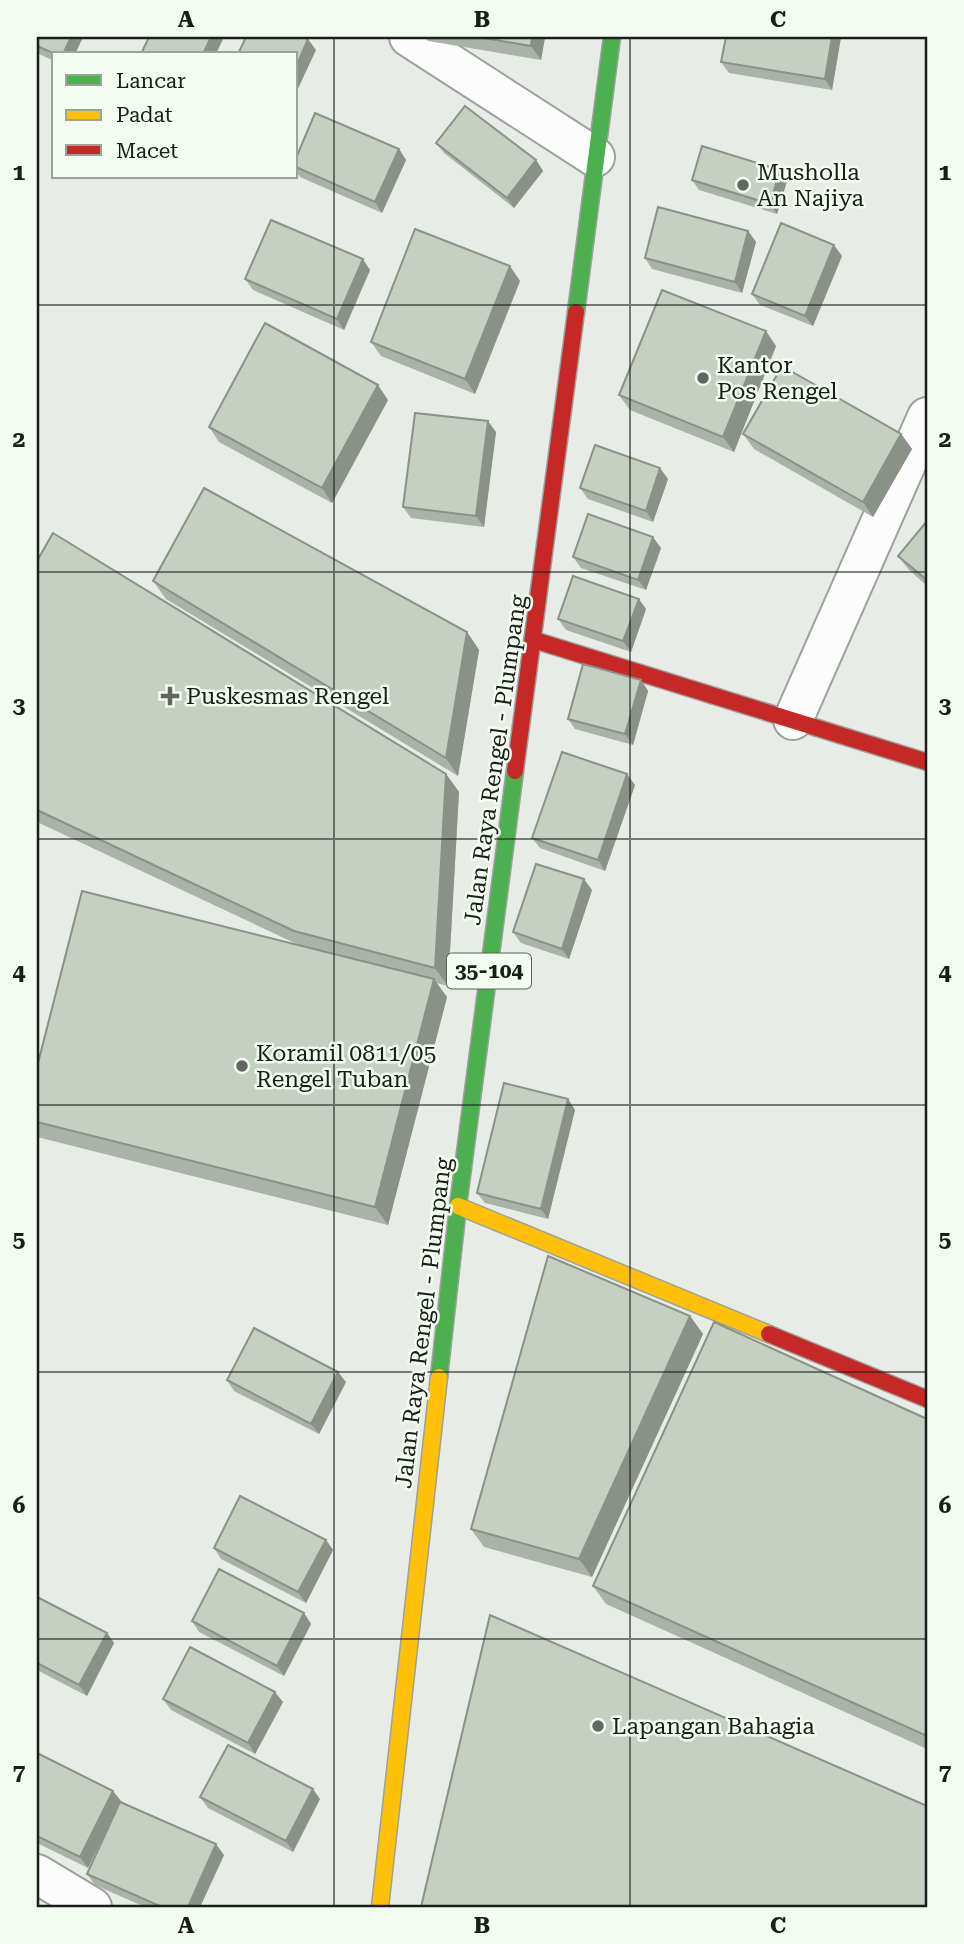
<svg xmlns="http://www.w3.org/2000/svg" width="964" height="1944" viewBox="0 0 964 1944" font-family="'Roboto Serif',serif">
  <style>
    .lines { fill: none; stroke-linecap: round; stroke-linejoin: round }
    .street-casing { stroke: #9da19c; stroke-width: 42 }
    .fast-casing { stroke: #9da19c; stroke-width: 19 }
    .slow-casing { stroke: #9da19c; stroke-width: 19 }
    .jam-casing { stroke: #9da19c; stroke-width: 19 }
    .street { stroke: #fbfcfb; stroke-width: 38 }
    .fast { stroke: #4caf50; stroke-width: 16 }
    .slow { stroke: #ffc107; stroke-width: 16 }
    .jam { stroke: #c62828; stroke-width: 16 }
    .wall { fill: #a9b3a8 }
    .shaded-wall { fill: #8a9288 }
    .building { fill: #c5d0c3; stroke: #8a9288; stroke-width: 2 }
    .grid { fill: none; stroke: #1a1d19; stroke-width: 2; stroke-opacity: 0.55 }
    .poi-dot { fill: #626561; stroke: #f3fcf0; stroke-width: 2.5 }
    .labels { text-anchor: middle; stroke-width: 5; stroke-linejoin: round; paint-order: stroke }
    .shield { fill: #f3fcf0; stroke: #5b605a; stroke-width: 2 }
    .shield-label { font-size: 21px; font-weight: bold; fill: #1a1d19 }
    .poi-label { font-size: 23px; fill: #1a1d19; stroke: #f3fcf0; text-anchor: start }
    .street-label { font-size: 23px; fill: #1a1d19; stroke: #f3fcf0 }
    .neatline { fill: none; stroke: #1a1d19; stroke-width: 2.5 }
    .grid-label { font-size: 23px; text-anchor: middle; font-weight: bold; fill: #1a1d19 }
  </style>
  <rect width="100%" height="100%" fill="#e7ece6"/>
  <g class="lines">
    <g class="street-casing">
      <g id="street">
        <path d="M409 37 595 157"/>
        <path d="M793 720 927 417"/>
        <path d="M37 1874 92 1907"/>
      </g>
    </g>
    <g class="fast-casing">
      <g id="fast">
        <path d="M576 312 612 37"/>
        <path d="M439 1377 458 1206 515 771"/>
      </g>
    </g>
    <g class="slow-casing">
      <g id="slow">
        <path d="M458 1206 769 1334"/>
        <path d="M380 1907 439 1377"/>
      </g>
    </g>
    <g class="jam-casing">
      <g id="jam">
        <path d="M534 640 927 762"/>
        <path d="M515 771 576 312"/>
        <path d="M769 1334 927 1399"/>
      </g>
    </g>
    <use href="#street" class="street"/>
    <use href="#fast" class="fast"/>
    <use href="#slow" class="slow"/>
    <use href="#jam" class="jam"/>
  </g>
  <g class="wall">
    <path d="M37 37H83L75 54H54V61L37 53Z"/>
    <path d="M424 37H545L541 60 428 41Z"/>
    <path d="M726 37H841L832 90 729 73 721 62Z"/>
    <path d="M436 143 536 160 543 171 514 208 444 153Z"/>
    <path d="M399 149 406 160 382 213 300 177 296 171V158Z"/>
    <path d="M780 170 787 181 777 214 699 190 692 180Z"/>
    <path d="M748 231 756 242 742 293 652 269 645 258Z"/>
    <path d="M842 256 813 326 760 305 752 294Z"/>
    <path d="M370 270 344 330 253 290 245 279Z"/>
    <path d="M520 281 475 394 381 356 371 342Z"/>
    <path d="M776 346 734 452 630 410 619 395Z"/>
    <path d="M388 400 332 503 219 442 209 427Z"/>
    <path d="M496 432 484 527 411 518 403 507Z"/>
    <path d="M743 434H901L912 449 873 517 754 449Z"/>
    <path d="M668 479 653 522 588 499 580 488Z"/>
    <path d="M927 521V586L909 570 898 556Z"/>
    <path d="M661 548 646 590 581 568 573 557Z"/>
    <path d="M37 561 446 774 459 792 448 986 436 983 447 997 388 1225 37 1137V1067L301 946 37 822Z"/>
    <path d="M153 581 467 632 479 650 458 776 166 599Z"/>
    <path d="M646 609 631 652 566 630 558 619Z"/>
    <path d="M641 680 648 691 633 745 575 729 568 719Z"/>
    <path d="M635 785 605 871 540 848 532 838Z"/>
    <path d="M592 890 569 959 521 943 513 932Z"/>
    <path d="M568 1099 575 1110 548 1219 485 1203 477 1193Z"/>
    <path d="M690 1316 703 1334 592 1577 484 1547 471 1529Z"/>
    <path d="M227 1380 346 1382 319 1434 234 1391Z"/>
    <path d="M927 1419V1749L606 1604 593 1586Z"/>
    <path d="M326 1540 333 1550 306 1603 221 1559 214 1548Z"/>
    <path d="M37 1597 107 1633 114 1643 87 1696 37 1670Z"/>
    <path d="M304 1613 311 1624 284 1676 199 1632 192 1621Z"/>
    <path d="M163 1699 283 1702 255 1754 171 1710Z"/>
    <path d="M37 1753 121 1801 224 1855 200 1907H145L95 1885 87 1874 117 1808 88 1868 37 1843Z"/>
    <path d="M200 1797 320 1799 293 1852 208 1808Z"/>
  </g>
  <g class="shaded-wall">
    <path d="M71 37H83L75 54H63Z"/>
    <path d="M211 37H224L216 54H203Z"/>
    <path d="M532 37H545L541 60 531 46Z"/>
    <path d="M832 37H841L832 90 825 79Z"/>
    <path d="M308 39 316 50 296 93V67Z"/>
    <path d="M399 149 406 160 382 213 375 202Z"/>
    <path d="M536 160 543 171 514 208 507 198Z"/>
    <path d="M780 170 787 181 777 214 770 204Z"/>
    <path d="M748 231 756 242 742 293 735 282Z"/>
    <path d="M834 245 842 256 813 326 805 316Z"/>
    <path d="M363 259 370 270 344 330 337 319Z"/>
    <path d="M510 266 520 281 475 394 465 379Z"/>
    <path d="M766 331 776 346 734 452 723 437Z"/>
    <path d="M378 385 388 400 332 503 322 488Z"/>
    <path d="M488 421 496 432 484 527 476 516Z"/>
    <path d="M901 434 912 449 873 517 863 502Z"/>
    <path d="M660 468 668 479 653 522 646 511Z"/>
    <path d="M653 537 661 548 646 590 638 580Z"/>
    <path d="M639 599 646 609 631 652 623 641Z"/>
    <path d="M467 632 479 650 458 776 446 758Z"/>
    <path d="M641 680 648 691 633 745 625 734Z"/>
    <path d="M446 774 459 792 448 986 435 968Z"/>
    <path d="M627 774 635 785 605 871 598 860Z"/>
    <path d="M584 879 592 890 569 959 562 949Z"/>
    <path d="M434 979 447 997 388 1225 375 1207Z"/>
    <path d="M568 1099 575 1110 548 1219 541 1209Z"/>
    <path d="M690 1316 703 1334 592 1577 579 1559Z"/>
    <path d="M338 1372 346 1382 319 1434 311 1424Z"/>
    <path d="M326 1540 333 1550 306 1603 298 1592Z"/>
    <path d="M304 1613 311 1624 284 1676 277 1666Z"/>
    <path d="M107 1633 114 1643 87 1696 79 1685Z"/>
    <path d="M275 1692 283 1702 255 1754 248 1743Z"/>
    <path d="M313 1789 320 1799 293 1852 286 1841Z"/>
    <path d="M113 1791 121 1801 88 1868 80 1857Z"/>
    <path d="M216 1844 224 1855 200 1907H188Z"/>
  </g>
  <g class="building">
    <path d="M37 37H71L63 54H55L37 46Z"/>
    <path d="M149 37H211L203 54H141Z"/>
    <path d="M246 37H302L308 39 296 67V54H238Z"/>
    <path d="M478 37H532L531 46Z"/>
    <path d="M726 37H832L825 79 721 62Z"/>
    <path d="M465 106 536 160 507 198 436 143Z"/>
    <path d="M315 113 399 149 375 202 296 167V158Z"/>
    <path d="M702 146 780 170 770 204 692 180Z"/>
    <path d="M658 207 748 231 735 282 645 258Z"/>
    <path d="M271 220 363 259 337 319 245 279Z"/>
    <path d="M781 223 834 245 805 316 752 294Z"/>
    <path d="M415 229 510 266 465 379 371 342Z"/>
    <path d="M662 290 766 331 723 437 619 395Z"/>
    <path d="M265 323 378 385 322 488 209 427Z"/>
    <path d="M782 366 901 434 863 502 743 434Z"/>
    <path d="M415 413 488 421 476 516 403 507Z"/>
    <path d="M595 445 660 468 646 511 580 488Z"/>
    <path d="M204 488 467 632 446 758 153 581Z"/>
    <path d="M588 514 653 537 638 580 573 557Z"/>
    <path d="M927 521V580L898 556Z"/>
    <path d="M53 533 446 774 435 968 294 931 37 810V561Z"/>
    <path d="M573 576 639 599 623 641 558 619Z"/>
    <path d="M583 664 641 680 625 734 568 719Z"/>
    <path d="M562 752 627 774 598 860 532 838Z"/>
    <path d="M536 864 584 879 562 949 513 932Z"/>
    <path d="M82 891 434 979 375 1207 37 1122V1067Z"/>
    <path d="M504 1083 568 1099 541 1209 477 1193Z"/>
    <path d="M548 1256 690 1316 579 1559 471 1529Z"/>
    <path d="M714 1322 927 1419V1736L593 1586Z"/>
    <path d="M254 1328 338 1372 311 1424 227 1380Z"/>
    <path d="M240 1496 326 1540 298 1592 214 1548Z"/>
    <path d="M219 1569 304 1613 277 1666 192 1621Z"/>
    <path d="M37 1597 107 1633 79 1685 37 1663Z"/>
    <path d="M490 1615 927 1806V1907H421Z"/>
    <path d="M190 1647 275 1692 248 1743 163 1699Z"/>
    <path d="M228 1745 313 1789 286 1841 200 1797Z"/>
    <path d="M37 1753 113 1791 80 1857 37 1836Z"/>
    <path d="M120 1802 216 1844 188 1907H162L87 1874Z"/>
  </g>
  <path class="grid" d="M334 37V1907M630 37V1907M37 305H927M37 572H927M37 839H927M37 1105H927M37 1372H927M37 1639H927"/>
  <g class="poi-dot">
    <circle cx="743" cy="185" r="7"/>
    <circle cx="703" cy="378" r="7"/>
    <path d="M166.5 685.5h7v7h7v7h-7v7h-7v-7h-7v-7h7z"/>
    <circle cx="242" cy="1066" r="7"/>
    <circle cx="598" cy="1726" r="7"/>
  </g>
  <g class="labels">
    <rect class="shield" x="447" y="953.5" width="84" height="35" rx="5"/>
    <g class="shield-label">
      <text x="489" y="978">35-104</text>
    </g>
    <g class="poi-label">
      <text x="757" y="180">Musholla<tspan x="757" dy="26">An Najiya</tspan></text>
      <text x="717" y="373">Kantor<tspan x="717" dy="26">Pos Rengel</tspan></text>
      <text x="186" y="704">Puskesmas Rengel</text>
      <text x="256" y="1061">Koramil 0811/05<tspan x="256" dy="26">Rengel Tuban</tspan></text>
      <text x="612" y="1734">Lapangan Bahagia</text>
    </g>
    <g class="street-label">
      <text transform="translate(495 760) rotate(-82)" y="8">Jalan Raya Rengel - Plumpang</text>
      <text transform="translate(423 1323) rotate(-83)" y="8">Jalan Raya Rengel - Plumpang</text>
    </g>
  </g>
  <rect width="964" height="1944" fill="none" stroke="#f3fcf0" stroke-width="77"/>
  <rect x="52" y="52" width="245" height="126" fill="#f3fcf0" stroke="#9ca39a" stroke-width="2"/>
  <rect x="66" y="75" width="35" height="10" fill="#4caf50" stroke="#9ca39a" stroke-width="2"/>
  <text x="116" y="88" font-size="21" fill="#1a1d19">Lancar</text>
  <rect x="66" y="110" width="35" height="10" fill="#ffc107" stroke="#9ca39a" stroke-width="2"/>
  <text x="116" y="122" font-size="21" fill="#1a1d19">Padat</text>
  <rect x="66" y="145" width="35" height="10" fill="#c62828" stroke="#9ca39a" stroke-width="2"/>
  <text x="116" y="158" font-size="21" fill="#1a1d19">Macet</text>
  <rect x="38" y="38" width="888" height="1868" class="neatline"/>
  <g class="grid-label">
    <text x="186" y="27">A</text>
    <text x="482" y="27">B</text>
    <text x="778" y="27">C</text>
    <text x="19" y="180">1</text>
    <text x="945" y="180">1</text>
    <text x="19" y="447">2</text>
    <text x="945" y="447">2</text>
    <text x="19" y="713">3</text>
    <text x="945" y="713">3</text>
    <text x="19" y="980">4</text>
    <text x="945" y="980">4</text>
    <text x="19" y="1247">5</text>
    <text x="945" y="1247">5</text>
    <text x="19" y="1513">6</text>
    <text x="945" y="1513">6</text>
    <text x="19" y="1780">7</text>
    <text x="945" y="1780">7</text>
    <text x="186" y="1933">A</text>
    <text x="482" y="1933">B</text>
    <text x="778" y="1933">C</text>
  </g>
</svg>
